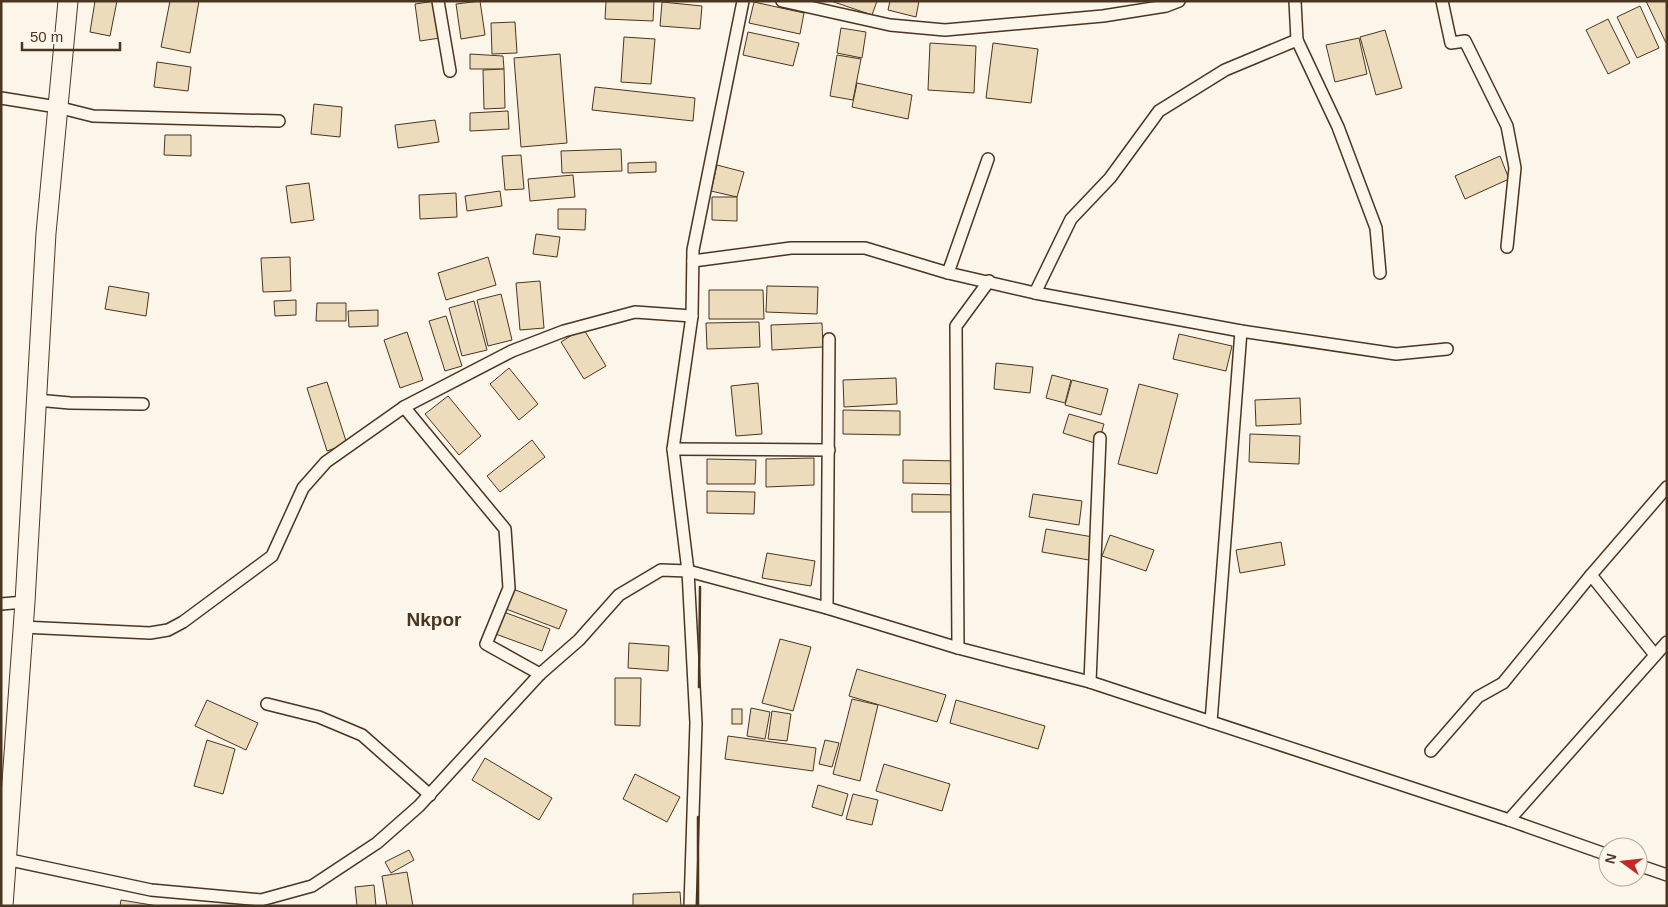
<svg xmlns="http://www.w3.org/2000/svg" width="1668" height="907" viewBox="0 0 1668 907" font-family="Helvetica,sans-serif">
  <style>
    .building { fill: #ecdcbc; stroke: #4a3520 }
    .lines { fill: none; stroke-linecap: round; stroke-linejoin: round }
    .minor-casing { stroke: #4a3520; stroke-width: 14 }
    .primary-casing { stroke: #4a3520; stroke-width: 21 }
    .minor { stroke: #fbf6e9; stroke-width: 11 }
    .primary { stroke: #fbf6e9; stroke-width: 19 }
    .wall { stroke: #4a3520; stroke-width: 2.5 }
    .labels { text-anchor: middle; stroke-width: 4; stroke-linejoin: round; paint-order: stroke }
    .district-label { font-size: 19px; font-weight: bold; fill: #4a3520; stroke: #fbf6e9 }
  </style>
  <rect width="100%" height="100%" fill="#fbf6e9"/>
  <g class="building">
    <path d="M95 1H117L110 36 90 32Z"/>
    <path d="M170 1H199L190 53 161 47Z"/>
    <path d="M435 1 440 38 420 41 415 4Z"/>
    <path d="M480 1 485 35 461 39 456 4Z"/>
    <path d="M606 1H654L653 21 605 19Z"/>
    <path d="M831 1H877L872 15Z"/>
    <path d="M890 1H919L916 17 888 10Z"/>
    <path d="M1646 1H1667V42L1666 43Z"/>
    <path d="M662 2 702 6 700 29 660 26Z"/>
    <path d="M754 2 804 13 800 34 749 23Z"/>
    <path d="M1640 6 1659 48 1637 58 1617 17Z"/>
    <path d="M1608 19 1630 63 1608 74 1586 30Z"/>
    <path d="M515 22 517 53 492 54 491 23Z"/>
    <path d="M841 28 866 32 862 58 837 53Z"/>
    <path d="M1385 30 1402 88 1376 95 1360 37Z"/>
    <path d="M748 32 799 43 793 66 743 55Z"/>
    <path d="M624 37 655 39 651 84 621 82Z"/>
    <path d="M1359 38 1367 74 1335 82 1326 45Z"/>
    <path d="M930 43 976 46 974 93 928 90Z"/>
    <path d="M993 43 1038 49 1031 103 986 98Z"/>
    <path d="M470 54 503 56 504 69H470Z"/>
    <path d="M560 54 567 143 521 147 514 58Z"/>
    <path d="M837 55 861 59 853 100 830 96Z"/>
    <path d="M157 62 191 67 188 91 154 87Z"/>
    <path d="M504 69 505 108 484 109 483 70Z"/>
    <path d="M857 83 912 95 908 119 852 107Z"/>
    <path d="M595 87 695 98 693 121 592 110Z"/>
    <path d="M314 104 342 107 340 137 311 134Z"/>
    <path d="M508 111 509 129 470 131V113Z"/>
    <path d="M435 120 439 142 398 148 395 125Z"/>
    <path d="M165 135H191V156L164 155Z"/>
    <path d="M621 149 622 171 562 173 561 151Z"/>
    <path d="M521 155 524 189 505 190 502 156Z"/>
    <path d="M1500 156 1509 179 1465 199 1455 176Z"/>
    <path d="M656 162V172L628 173V163Z"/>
    <path d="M717 165 744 172 737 197 711 191Z"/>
    <path d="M573 175 575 197 530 201 528 179Z"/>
    <path d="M309 183 314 220 291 223 286 186Z"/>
    <path d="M500 191 502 206 467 211 465 196Z"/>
    <path d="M456 193 457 217 420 219 419 195Z"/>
    <path d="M712 197H737V221L712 220Z"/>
    <path d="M558 209H586L585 230 558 229Z"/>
    <path d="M536 234 560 237 557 257 533 254Z"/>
    <path d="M290 257 291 291 263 292 261 258Z"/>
    <path d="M488 257 496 285 446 300 438 273Z"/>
    <path d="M540 281 544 328 520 330 516 283Z"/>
    <path d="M109 286 149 293 146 316 105 309Z"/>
    <path d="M767 286 818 287 817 314 766 312Z"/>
    <path d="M709 290H763L764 319H709Z"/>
    <path d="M501 294 512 340 488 346 477 300Z"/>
    <path d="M296 300V315L275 316 274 301Z"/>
    <path d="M474 301 487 350 462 356 449 308Z"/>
    <path d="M317 303H346V321H316Z"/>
    <path d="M378 310V326L349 327 348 311Z"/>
    <path d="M446 316 462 366 445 371 429 321Z"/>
    <path d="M759 322 760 347 707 349 706 323Z"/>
    <path d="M822 323 823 347 772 350 771 325Z"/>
    <path d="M583 328 606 366 584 379 561 342Z"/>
    <path d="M407 332 423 380 400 388 384 340Z"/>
    <path d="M1179 334 1232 346 1226 371 1173 359Z"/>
    <path d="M996 363 1033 367 1030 393 994 389Z"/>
    <path d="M509 368 538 404 519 420 490 384Z"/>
    <path d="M1052 375 1071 380 1065 403 1046 398Z"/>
    <path d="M896 378 897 404 844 407 843 380Z"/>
    <path d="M1072 380 1108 389 1101 415 1065 405Z"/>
    <path d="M327 382 347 444 327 451 307 388Z"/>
    <path d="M758 383 762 434 736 436 731 386Z"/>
    <path d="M1139 384 1178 394 1157 474 1118 464Z"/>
    <path d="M448 396 481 436 459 455 425 414Z"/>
    <path d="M1300 398 1301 424 1256 426 1255 400Z"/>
    <path d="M843 410 900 411V435L843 434Z"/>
    <path d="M1069 414 1104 424 1098 444 1063 433Z"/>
    <path d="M1250 434 1300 436 1299 464 1249 462Z"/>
    <path d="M532 440 545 457 500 492 487 476Z"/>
    <path d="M814 458V485L766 487V459Z"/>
    <path d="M707 459 756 460 755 484H707Z"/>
    <path d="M903 460 961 461V484L903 483Z"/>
    <path d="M707 491 755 492 754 514 707 513Z"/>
    <path d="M912 494 958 495 957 512H912Z"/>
    <path d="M1033 494 1082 501 1079 525 1029 517Z"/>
    <path d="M1046 529 1093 537 1089 560 1042 552Z"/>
    <path d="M1110 535 1154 550 1146 571 1102 556Z"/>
    <path d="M1281 542 1285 565 1240 573 1236 550Z"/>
    <path d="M767 553 815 561 811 586 762 578Z"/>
    <path d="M513 589 567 610 559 629 506 609Z"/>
    <path d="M501 611 550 629 542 651 493 633Z"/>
    <path d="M780 639 811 647 793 711 762 703Z"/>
    <path d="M629 643 669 646 668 671 628 668Z"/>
    <path d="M857 669 946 695 937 722 849 696Z"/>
    <path d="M615 678H641L640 726 615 725Z"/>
    <path d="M852 699 878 705 860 781 833 774Z"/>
    <path d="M207 700 258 723 246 750 195 726Z"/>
    <path d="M956 700 1045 726 1038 749 950 723Z"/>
    <path d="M751 708 770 712 765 739 747 736Z"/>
    <rect x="732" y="709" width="10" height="15"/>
    <path d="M772 711 791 714 787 741 768 739Z"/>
    <path d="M728 736 816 748 813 771 725 759Z"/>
    <path d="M207 740 235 749 223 794 194 786Z"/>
    <path d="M825 740 839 743 832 767 819 764Z"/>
    <path d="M485 758 552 798 539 820 472 780Z"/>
    <path d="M884 764 950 784 942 811 876 791Z"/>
    <path d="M635 774 680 797 667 822 623 799Z"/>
    <path d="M818 785 848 794 842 816 812 807Z"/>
    <path d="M853 794 878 800 872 825 846 819Z"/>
    <path d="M409 850 414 860 391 873 385 862Z"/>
    <path d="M407 872 413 906H387L382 876Z"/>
    <path d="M374 885 376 906H357L355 887Z"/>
    <path d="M680 892 681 906H633V894Z"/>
    <path d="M121 900 158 906H120Z"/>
  </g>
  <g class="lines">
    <g class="minor-casing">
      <g id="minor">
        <path d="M438 1 450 71"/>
        <path d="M782 1 890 25 945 30 1103 16 1166 6 1179 1"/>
        <path d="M1295 1 1297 40 1338 127 1376 228 1380 273"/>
        <path d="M1442 1 1451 43 1465 41 1507 126 1515 168 1507 247"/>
        <path d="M1 98 57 107 93 116 279 121"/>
        <path d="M693 261 791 248H865L948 273 1035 293 1241 331 1396 354 1447 349"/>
        <path d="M948 273 988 159"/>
        <path d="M1035 293 1071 219 1110 178 1159 111 1225 70 1297 40"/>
        <path d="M36 400 70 403 143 404"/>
        <path d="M404 407 505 529 509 588 486 644 540 674"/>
        <path d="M673 449 829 450"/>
        <path d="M1591 575 1655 655"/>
        <path d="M1 604 25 602"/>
        <path d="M827 608 829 339"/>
        <path d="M22 627 150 633 168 630 183 622 272 556 303 488 326 462 404 407 512 351 564 331 635 312 692 316"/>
        <path d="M958 648 956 326 989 281"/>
        <path d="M1090 682 1100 438"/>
        <path d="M267 704 319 717 362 735 430 795"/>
        <path d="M1211 722 1241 331"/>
        <path d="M1431 751 1478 697 1503 683 1591 575 1667 487"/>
        <path d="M1509 820 1608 855"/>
        <path d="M1 858 151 890 261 900 312 886 377 843 419 806 540 674 579 640 619 595 661 570 688 571 827 608 958 648 1090 682 1509 820 1667 642"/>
        <path d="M1638 865 1667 875"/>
        <path d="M690 906 696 723 688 571 673 449 692 316 693 250 743 1"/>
      </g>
    </g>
    <g class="primary-casing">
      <path id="primary" d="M3 906 25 602 46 233 68 1"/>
    </g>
    <use href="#minor" class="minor"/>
    <use href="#primary" class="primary"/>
    <g class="wall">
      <path d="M699 687 700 587"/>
      <path d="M698 906V817"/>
    </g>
  </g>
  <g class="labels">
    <g class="district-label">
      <text x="434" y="626">Nkpor</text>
    </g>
  </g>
  <rect width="1668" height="907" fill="none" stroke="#4a3520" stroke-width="5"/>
  <g transform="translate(1623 862) rotate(285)"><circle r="24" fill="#fbf6e9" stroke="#b4a999"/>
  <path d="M0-4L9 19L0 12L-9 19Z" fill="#c62828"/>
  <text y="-8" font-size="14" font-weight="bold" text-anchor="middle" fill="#4a3520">N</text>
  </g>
  <path d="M22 42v8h98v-8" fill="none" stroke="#4a3520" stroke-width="2.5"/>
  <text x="30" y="42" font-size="15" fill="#4a3520" stroke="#fbf6e9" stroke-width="4" paint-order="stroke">50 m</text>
</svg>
